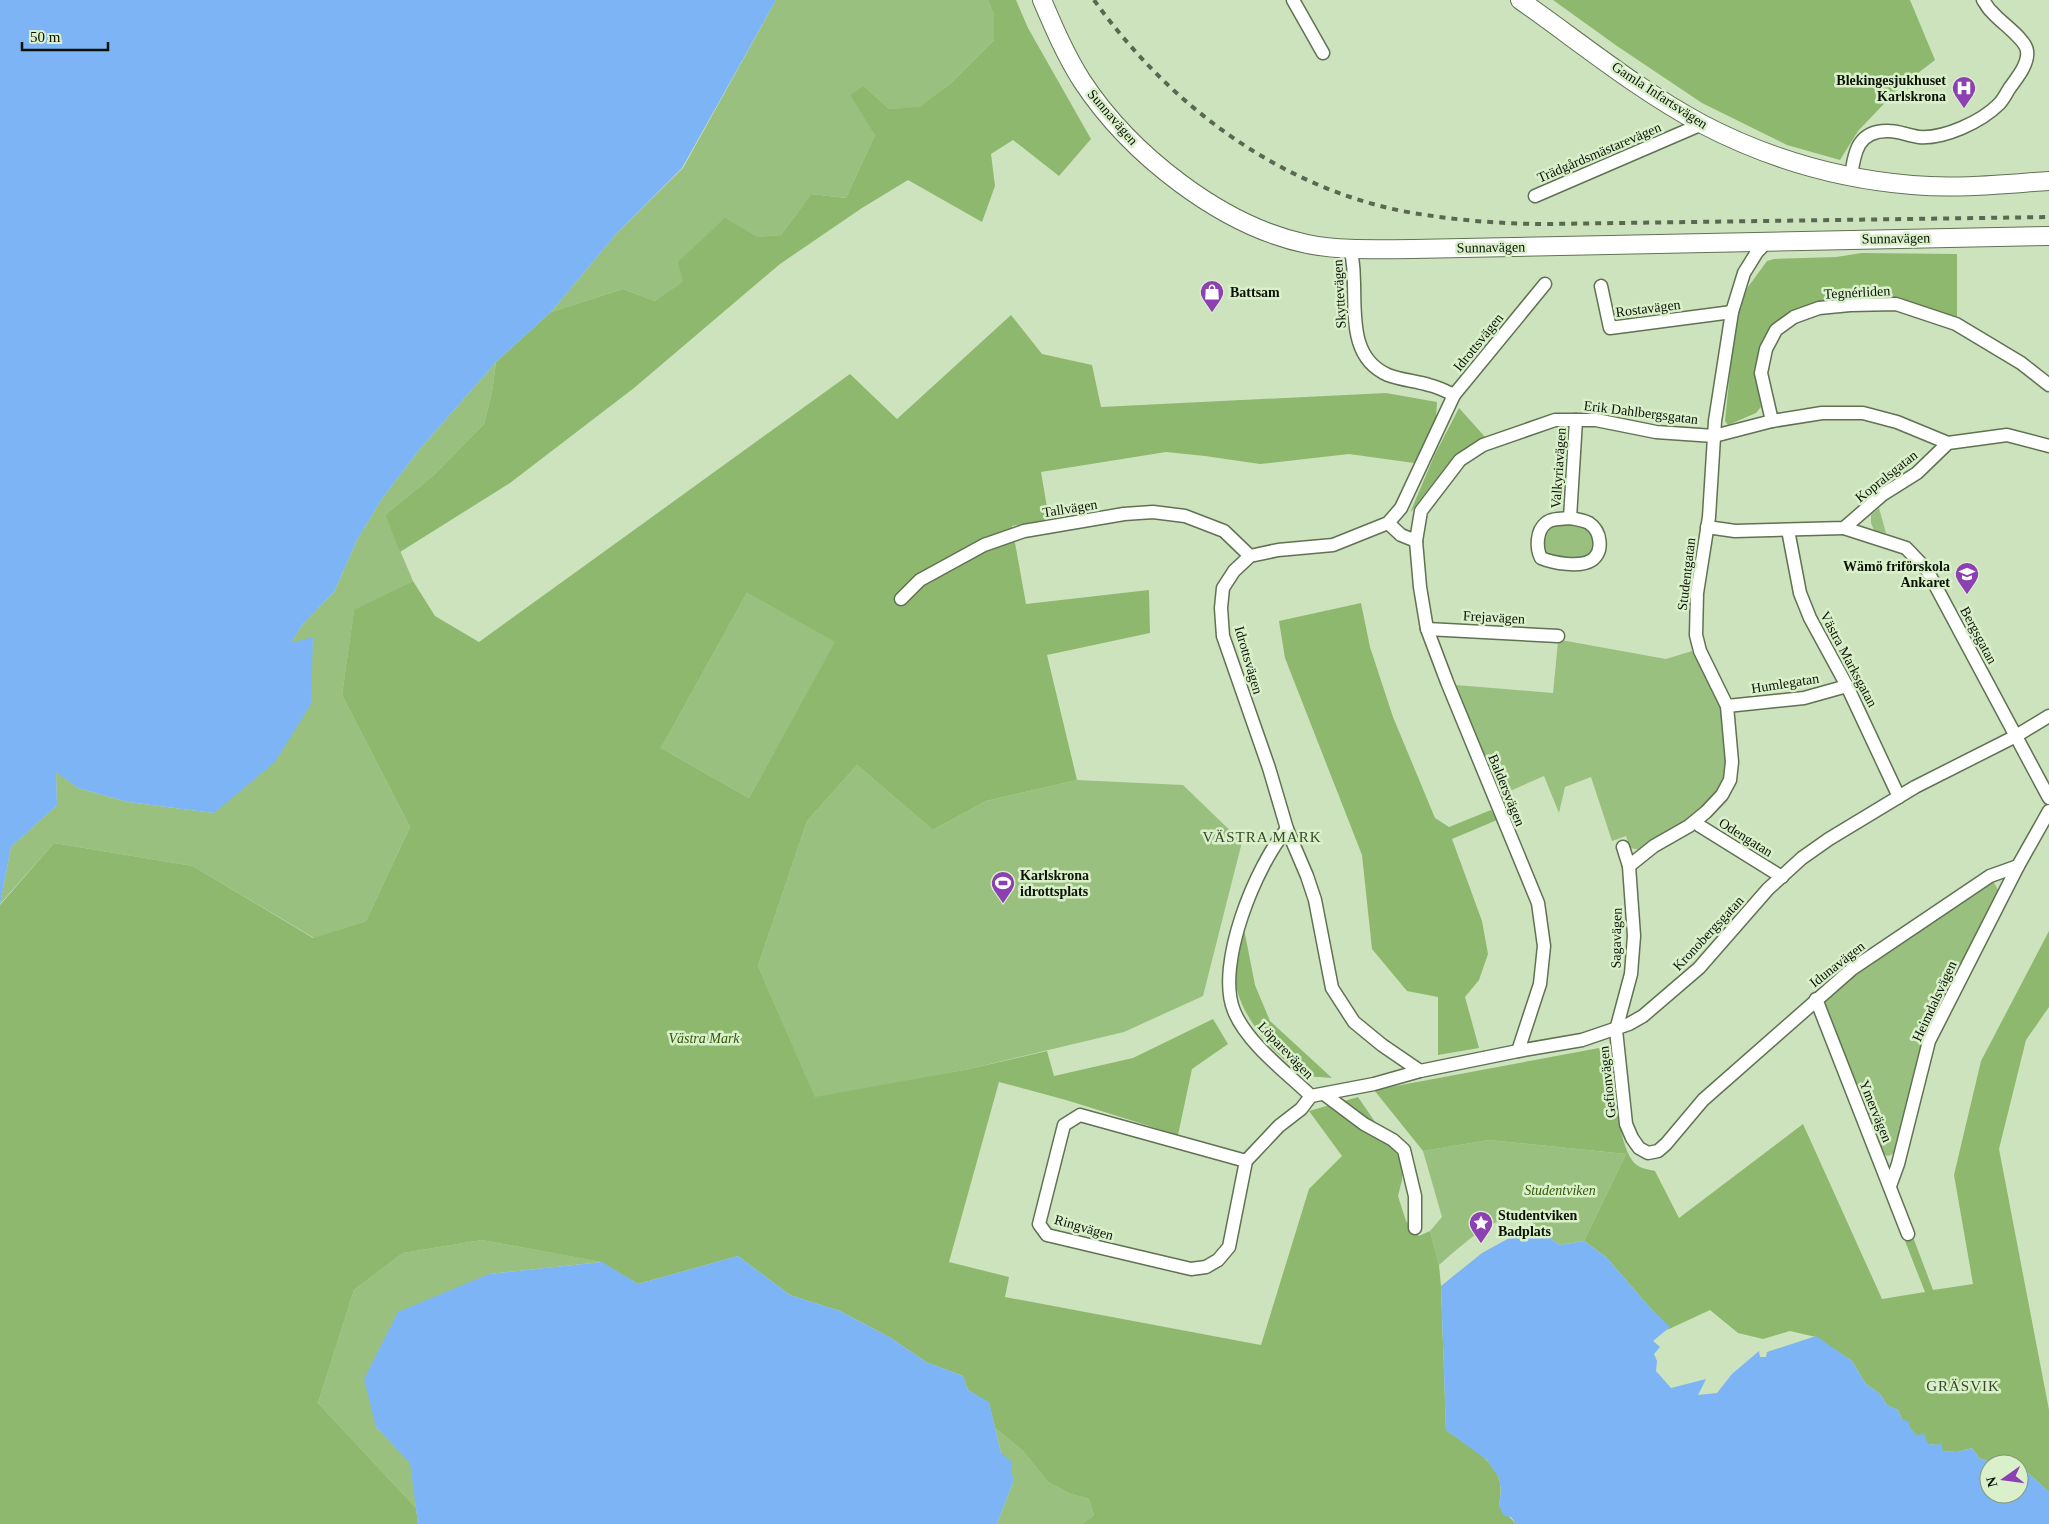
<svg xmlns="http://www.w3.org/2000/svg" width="2049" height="1524" viewBox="0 0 2049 1524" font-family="'Times New Roman',serif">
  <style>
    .green { fill: #9ac07f }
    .forest { fill: #8eb86e; fill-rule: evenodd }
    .water { fill: #7cb4f5 }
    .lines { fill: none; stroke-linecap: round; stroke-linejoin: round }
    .street-casing { stroke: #5f7252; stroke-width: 15 }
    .secondary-casing { stroke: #5f7252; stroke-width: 20 }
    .street { stroke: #fff; stroke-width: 12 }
    .secondary { stroke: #fff; stroke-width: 18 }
    .rail { stroke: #5a6751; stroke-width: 4; stroke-dasharray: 6 6; stroke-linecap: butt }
    .labels { text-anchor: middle; stroke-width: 5; stroke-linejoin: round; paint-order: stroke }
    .poi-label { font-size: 14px; font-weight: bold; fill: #0b1306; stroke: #daf0cb; text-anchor: start }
    .street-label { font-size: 14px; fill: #0b1306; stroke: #daf0cb }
    .park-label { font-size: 14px; font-style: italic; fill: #315706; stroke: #daf0cb }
    .neighbourhood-label { font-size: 15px; letter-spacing: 1px; fill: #364829; stroke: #daf0cb }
  </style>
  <rect width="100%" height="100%" fill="#cde3be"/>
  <g class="green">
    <path d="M776 0H988L994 15V40L951 83 920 108 889 109 864 86 875 135 846 198 811 194 781 235 757 237 655 301 623 289 551 312 617 233 683 168Z"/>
    <path d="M496 362 492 392 484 424 434 475 385 515 413 581 354 611 342 695 410 827 366 921 314 938 193 866 54 843 0 904 11 847 57 805 56 771 78 788 128 802 214 813 311 667 313 638 290 644 302 625 334 592 357 540 381 500 419 450Z"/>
    <path d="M1879 508 1886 533 1874 530 1871 523V515Z"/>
    <path d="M1569 521 1590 528 1595 535 1592 554 1582 560 1548 557C1539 548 1540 531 1553 526 1558 524 1564 523 1569 521Z"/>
    <path d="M747 593 836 642 749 798 661 748Z"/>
    <path d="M1561 640 1666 659 1692 651 1722 703 1726 766 1724 780 1715 798 1694 816 1641 850 1630 848 1626 836 1612 841 1591 777 1565 787 1559 813 1544 776 1501 795 1456 685 1553 693 1558 642Z"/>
    <path d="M857 765 933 830 986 801 1077 780 1183 785 1242 842 1203 996 1124 1032 969 1069 815 1098 758 966 807 821Z"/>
    <path d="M1989 882H1994L1998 890 1924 1036 1895 1153 1888 1156 1881 1153 1825 1005 1826 996Z"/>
    <path d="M1489 1140 1626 1154 1584 1241 1560 1245C1553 1240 1546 1236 1540 1231 1537 1228 1533 1223 1529 1220 1503 1204 1457 1250 1439 1265L1430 1231 1442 1217 1423 1151Z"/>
    <path d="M482 1240 602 1262 489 1274 376 1427 411 1463 416 1508 318 1403 354 1290 403 1253Z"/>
    <path d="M995 1428 1023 1451 1048 1482 1071 1494 1089 1499 1094 1515 1082 1524H997L1013 1482 1001 1453Z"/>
  </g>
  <g class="forest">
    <path d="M988 0H1016L1028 28 1091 139 1059 176 1013 140 991 154 995 186 982 222 908 180 862 208 780 264 634 388 510 483 400 552 385 515 434 475 484 424 492 392 496 362 551 312 623 289 655 301 683 282 678 262 725 218 757 237 781 235 811 194 846 198 875 135 850 95 864 86 889 109 920 107 951 83 994 40V15Z"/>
    <path d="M1553 0H1910L1935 60 1901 86 1858 131 1840 160 1787 145 1702 103 1617 46Z"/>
    <path d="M1862 253 1957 254V320L1897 300 1794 312 1756 372 1761 407 1756 413 1728 425 1725 421 1736 313 1748 287 1767 261 1774 259 1836 257Z"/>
    <path d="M1011 315 1042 354 1092 365 1101 407 1386 393 1437 402 1436 418 1414 463 1349 454 1260 464 1205 456 1166 452 1041 472 1049 519 1012 526 1026 604 1149 590 1150 633 1047 655 1077 780 986 801 933 830 857 765 807 821 758 966 815 1097 969 1069 1047 1051 1054 1076 1133 1058 1213 1019 1228 1044 1192 1069 1178 1135 1066 1100 999 1082 949 1262 1009 1277 1005 1297 1261 1345 1309 1189 1342 1156 1309 1111 1358 1097 1403 1163 1402 1180 1398 1196 1406 1221 1419 1236 1430 1231 1439 1265 1441 1286 1446 1430C1463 1443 1492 1457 1499 1479 1502 1488 1500 1497 1499 1506L1516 1524H1082L1094 1515 1089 1499 1071 1494 1048 1482 1023 1451 995 1428 989 1403 968 1390 963 1376 926 1362 891 1338 840 1311 790 1295 738 1256 638 1284 601 1262 482 1240 403 1253 354 1290 318 1403 416 1508 418 1524H0V905L54 843 193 866 313 938 366 921 410 827 342 695 354 610 413 581 435 616 479 642 850 374 897 419ZM747 593 835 642 749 798 661 748Z"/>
    <path d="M1459 408 1486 438 1447 465 1410 513 1435 454Z"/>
    <path d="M1361 603 1370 647 1393 717 1435 818 1449 827 1491 810 1497 820 1452 839 1482 921 1488 954 1479 980 1465 997 1479 1048 1438 1055V997L1407 991 1372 949 1362 855 1285 658 1279 621Z"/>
    <path d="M1244 929 1255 985 1270 1021 1332 1078C1324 1077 1313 1078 1306 1074 1277 1060 1245 1021 1237 990 1233 972 1239 947 1244 929Z"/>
    <path d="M2049 931V1007L2026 1040 1999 1149 2049 1410V1492L2027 1472 2019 1473V1464H1995L1979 1458 1972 1448 1957 1452 1942 1451 1938 1445 1928 1444 1917 1436 1902 1419 1898 1410 1887 1405 1880 1394 1865 1383 1852 1361 1816 1337 1790 1331 1763 1339 1738 1333 1710 1310 1667 1330 1669 1327 1652 1310 1606 1257 1584 1241 1626 1154 1489 1140 1423 1151 1374 1090 1599 1048 1607 1054 1612 1065C1616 1090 1618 1140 1632 1160 1637 1168 1646 1169 1655 1171L1679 1218 1803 1124 1882 1299 1925 1292 1905 1241 1913 1237 1933 1290 1973 1284 1954 1175 1981 1061Z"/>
  </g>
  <g class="water">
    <path d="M0 0H776L682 168 617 233 551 312 496 362 419 450 381 500 357 540 334 592 302 625 291 643 313 637 311 704 275 762 214 813 128 802 78 788 56 772 57 805 11 847 0 905Z"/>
    <path d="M1522 1231 1531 1234 1542 1233 1560 1245 1584 1241 1606 1257 1652 1310 1670 1327 1653 1341 1660 1347 1654 1354 1657 1361 1656 1371 1671 1388 1706 1379 1698 1395 1717 1393 1732 1374 1759 1351 1760 1357H1766L1767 1352 1816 1336 1852 1361 1865 1383 1880 1394 1887 1405 1898 1410 1902 1419 1909 1422V1427L1917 1435 1924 1434 1928 1444 1938 1445 1941 1442 1943 1451 1957 1452 1972 1448 1979 1458 1995 1464H1989V1494H2019V1473L2027 1472 2049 1492V1524H1516L1511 1517 1504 1516 1499 1506 1501 1490 1499 1478 1487 1460 1446 1430 1441 1286 1482 1253Z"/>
    <path d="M738 1256 790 1295 840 1311 891 1338 926 1362 963 1376 968 1390 989 1402 1001 1453 1011 1461 1013 1482 997 1524H418L410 1463 376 1427 364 1379 398 1312 489 1274 602 1262 638 1284Z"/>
  </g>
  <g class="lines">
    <g class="street-casing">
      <g id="street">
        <path d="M1293 0 1323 53"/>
        <path d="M1851 177C1854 152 1858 130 1889 131 1899 131 1909 136 1919 137 1944 139 1981 122 1999 104 2003 100 2006 94 2009 89 2016 79 2029 64 2027 51 2026 39 2000 22 1992 12 1988 9 1986 4 1983 0"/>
        <path d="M1535 196 1702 124"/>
        <path d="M1351 249C1353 261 1354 272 1354 284 1355 318 1351 359 1388 375 1401 380 1416 381 1429 385 1438 387 1446 391 1454 395"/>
        <path d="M1601 286 1610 328 1732 312"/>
        <path d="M1772 421 1761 373 1766 349 1776 330 1794 317 1819 308 1850 305 1896 304 1956 324 2021 363 2049 385"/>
        <path d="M1570 518C1576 519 1583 520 1589 523 1601 531 1604 551 1592 560 1580 568 1553 563 1541 558 1536 548 1536 531 1546 523 1552 518 1562 519 1570 518Z"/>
        <path d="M1570 518 1576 420"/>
        <path d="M1388 523 1401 535 1416 541 1421 511 1460 460 1483 445 1555 420H1596L1656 432 1714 436 1772 421 1822 413H1863L1897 422 1948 443"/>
        <path d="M1707 527 1735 531 1844 528 1882 495 1917 473 1948 443 2007 435 2049 446"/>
        <path d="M1844 528 1906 548 1927 570 2049 798"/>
        <path d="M1788 530 1800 593 1810 618 1847 686 1899 797"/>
        <path d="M1416 541 1420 587 1427 629 1447 682 1538 903 1544 946 1540 984 1518 1051"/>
        <path d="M901 599 920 580 984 545 1024 531 1124 514 1153 512 1185 516 1224 531 1250 556"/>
        <path d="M1427 629 1558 636"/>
        <path d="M1727 706 1804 698 1847 686"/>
        <path d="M1696 821 1700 826 1782 877"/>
        <path d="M1287 829C1256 865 1215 965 1234 1011 1247 1043 1286 1072 1311 1096"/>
        <path d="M1623 847 1629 866 1634 936 1631 974 1616 1030 1626 1124 1632 1138 1639 1148 1648 1153 1658 1151 1666 1144 1703 1100 1852 969 1990 876 2018 866 2049 811"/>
        <path d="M1629 866 1654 846 1689 826 1706 812 1722 795 1730 780 1732 762 1727 706 1700 651 1696 635 1697 593 1709 517 1715 421 1732 312 1744 273 1757 252 1768 241"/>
        <path d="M1816 999 1908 1234"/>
        <path d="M1420 1071 1382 1045 1354 1022 1332 988 1315 900 1307 876 1287 829 1269 768 1223 636 1221 608 1223 588 1234 571 1250 556 1278 550 1333 545 1388 523 1401 508 1454 395 1545 284"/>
        <path d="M1324 1094 1364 1124 1393 1140 1404 1150 1415 1196V1228"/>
        <path d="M1246 1161 1229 1247 1218 1260 1206 1267 1191 1269 1047 1235 1039 1224 1064 1125 1080 1115 1246 1161 1279 1126 1301 1109 1311 1096 1374 1084 1420 1071 1518 1051 1582 1040 1629 1024 1643 1016 1699 968 1768 889 1802 858 1829 839 1915 787 2016 736 2049 716"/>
        <path d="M1890 1186 1898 1164 1929 1041 2018 866"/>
      </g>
    </g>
    <g class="secondary-casing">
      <g id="secondary">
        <path d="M1042 0C1054 28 1066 56 1082 81 1130 154 1221 226 1307 244 1342 251 1378 249 1413 249L2049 236"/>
        <path d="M1520 0C1580 42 1638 90 1702 124 1767 158 1839 179 1912 185 1958 189 2004 184 2049 181"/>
      </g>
    </g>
    <use href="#street" class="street"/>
    <use href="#secondary" class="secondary"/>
    <path class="rail" d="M1094 0C1168 103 1275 185 1402 211 1451 220 1499 224 1549 224L2049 217"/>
  </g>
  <defs>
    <g id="hospital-pin" transform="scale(1.25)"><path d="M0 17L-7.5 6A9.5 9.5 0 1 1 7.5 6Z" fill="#8c40b1" stroke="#daf0cb"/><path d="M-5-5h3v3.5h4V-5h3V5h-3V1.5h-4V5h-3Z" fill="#fff"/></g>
    <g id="shop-pin" transform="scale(1.25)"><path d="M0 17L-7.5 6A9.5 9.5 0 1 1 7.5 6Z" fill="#8c40b1" stroke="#daf0cb"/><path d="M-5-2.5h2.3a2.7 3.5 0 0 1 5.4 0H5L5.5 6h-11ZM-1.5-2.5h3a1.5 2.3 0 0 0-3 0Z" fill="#fff"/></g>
    <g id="school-pin" transform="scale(1.25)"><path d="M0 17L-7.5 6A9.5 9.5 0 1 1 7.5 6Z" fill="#8c40b1" stroke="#daf0cb"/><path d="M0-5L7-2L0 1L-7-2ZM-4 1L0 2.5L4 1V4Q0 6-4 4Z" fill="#fff"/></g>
    <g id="stadium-pin" transform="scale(1.25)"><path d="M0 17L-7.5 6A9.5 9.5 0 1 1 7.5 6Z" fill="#8c40b1" stroke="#daf0cb"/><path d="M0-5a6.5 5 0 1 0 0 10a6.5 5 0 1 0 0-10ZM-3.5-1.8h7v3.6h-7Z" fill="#fff"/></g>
    <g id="sight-pin" transform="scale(1.25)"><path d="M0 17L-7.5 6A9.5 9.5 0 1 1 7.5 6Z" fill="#8c40b1" stroke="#daf0cb"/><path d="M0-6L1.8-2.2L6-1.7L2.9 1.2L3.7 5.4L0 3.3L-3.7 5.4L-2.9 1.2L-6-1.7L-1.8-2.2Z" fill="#fff"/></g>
  </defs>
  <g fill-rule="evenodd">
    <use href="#hospital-pin" x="1964" y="88"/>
    <use href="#shop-pin" x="1212" y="292"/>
    <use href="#school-pin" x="1967" y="574"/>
    <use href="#stadium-pin" x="1003" y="883"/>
    <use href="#sight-pin" x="1481" y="1223"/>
  </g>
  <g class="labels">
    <g class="poi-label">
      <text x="1946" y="85" text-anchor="end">Blekingesjukhuset<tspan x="1946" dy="16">Karlskrona</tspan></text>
      <text x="1230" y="297">Battsam</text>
      <text x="1950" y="571" text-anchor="end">Wämö friförskola<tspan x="1950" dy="16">Ankaret</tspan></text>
      <text x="1020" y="880">Karlskrona<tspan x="1020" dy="16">idrottsplats</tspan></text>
      <text x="1498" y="1220">Studentviken<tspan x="1498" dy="16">Badplats</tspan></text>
    </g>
    <g class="street-label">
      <text transform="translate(1660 95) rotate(33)" y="5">Gamla Infartsvägen</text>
      <text transform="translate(1113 117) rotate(49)" y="5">Sunnavägen</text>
      <text transform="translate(1599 152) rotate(-23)" y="5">Trädgårdsmästarevägen</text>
      <text transform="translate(1896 238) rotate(-1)" y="5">Sunnavägen</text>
      <text transform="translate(1491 247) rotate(-1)" y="5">Sunnavägen</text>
      <text transform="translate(1857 292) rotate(-3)" y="5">Tegnérliden</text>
      <text transform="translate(1339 294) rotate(-93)" y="5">Skyttevägen</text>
      <text transform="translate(1648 308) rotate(-7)" y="5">Rostavägen</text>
      <text transform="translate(1478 342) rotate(-51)" y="5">Idrottsvägen</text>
      <text transform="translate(1641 412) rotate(7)" y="5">Erik Dahlbergsgatan</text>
      <text transform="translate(1558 468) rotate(-86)" y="5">Valkyriavägen</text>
      <text transform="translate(1886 476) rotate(-38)" y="5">Kopralsgatan</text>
      <text transform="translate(1070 508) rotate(-9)" y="5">Tallvägen</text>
      <text transform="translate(1686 574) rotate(-83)" y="5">Studentgatan</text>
      <text transform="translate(1494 617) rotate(3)" y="5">Frejavägen</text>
      <text transform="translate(1979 635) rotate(62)" y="5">Bergsgatan</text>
      <text transform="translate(1849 659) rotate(62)" y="5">Västra Marksgatan</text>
      <text transform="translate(1249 660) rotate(74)" y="5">Idrottsvägen</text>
      <text transform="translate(1785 683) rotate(-9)" y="5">Humlegatan</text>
      <text transform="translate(1507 790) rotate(68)" y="5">Baldersvägen</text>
      <text transform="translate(1746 837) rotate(32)" y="5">Odengatan</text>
      <text transform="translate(1708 933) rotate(-47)" y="5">Kronobergsgatan</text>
      <text transform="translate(1616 938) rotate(-89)" y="5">Sagavägen</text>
      <text transform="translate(1837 964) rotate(-38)" y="5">Idunavägen</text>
      <text transform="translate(1934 1001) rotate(-65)" y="5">Heimdalsvägen</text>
      <text transform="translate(1286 1050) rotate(46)" y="5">Löparevägen</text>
      <text transform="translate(1607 1082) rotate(-96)" y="5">Gefionvägen</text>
      <text transform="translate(1876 1111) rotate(68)" y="5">Ymervägen</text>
      <text transform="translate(1084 1227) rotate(16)" y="5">Ringvägen</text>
    </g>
    <g class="park-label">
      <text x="704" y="1043">Västra Mark</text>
      <text x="1560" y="1195">Studentviken</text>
    </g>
    <g class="neighbourhood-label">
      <text x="1262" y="842">VÄSTRA MARK</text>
      <text x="1963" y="1391">GRÄSVIK</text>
    </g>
  </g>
  <g transform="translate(2004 1479) rotate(256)"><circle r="24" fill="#daf0cb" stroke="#87987c"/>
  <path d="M0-4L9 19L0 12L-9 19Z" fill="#8c40b1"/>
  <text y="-8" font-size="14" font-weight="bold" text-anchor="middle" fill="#0b1306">N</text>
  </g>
  <path d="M22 42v8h86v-8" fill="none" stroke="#0b1306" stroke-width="2.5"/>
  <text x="30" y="42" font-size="15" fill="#0b1306" stroke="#daf0cb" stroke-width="4" paint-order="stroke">50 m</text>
</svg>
